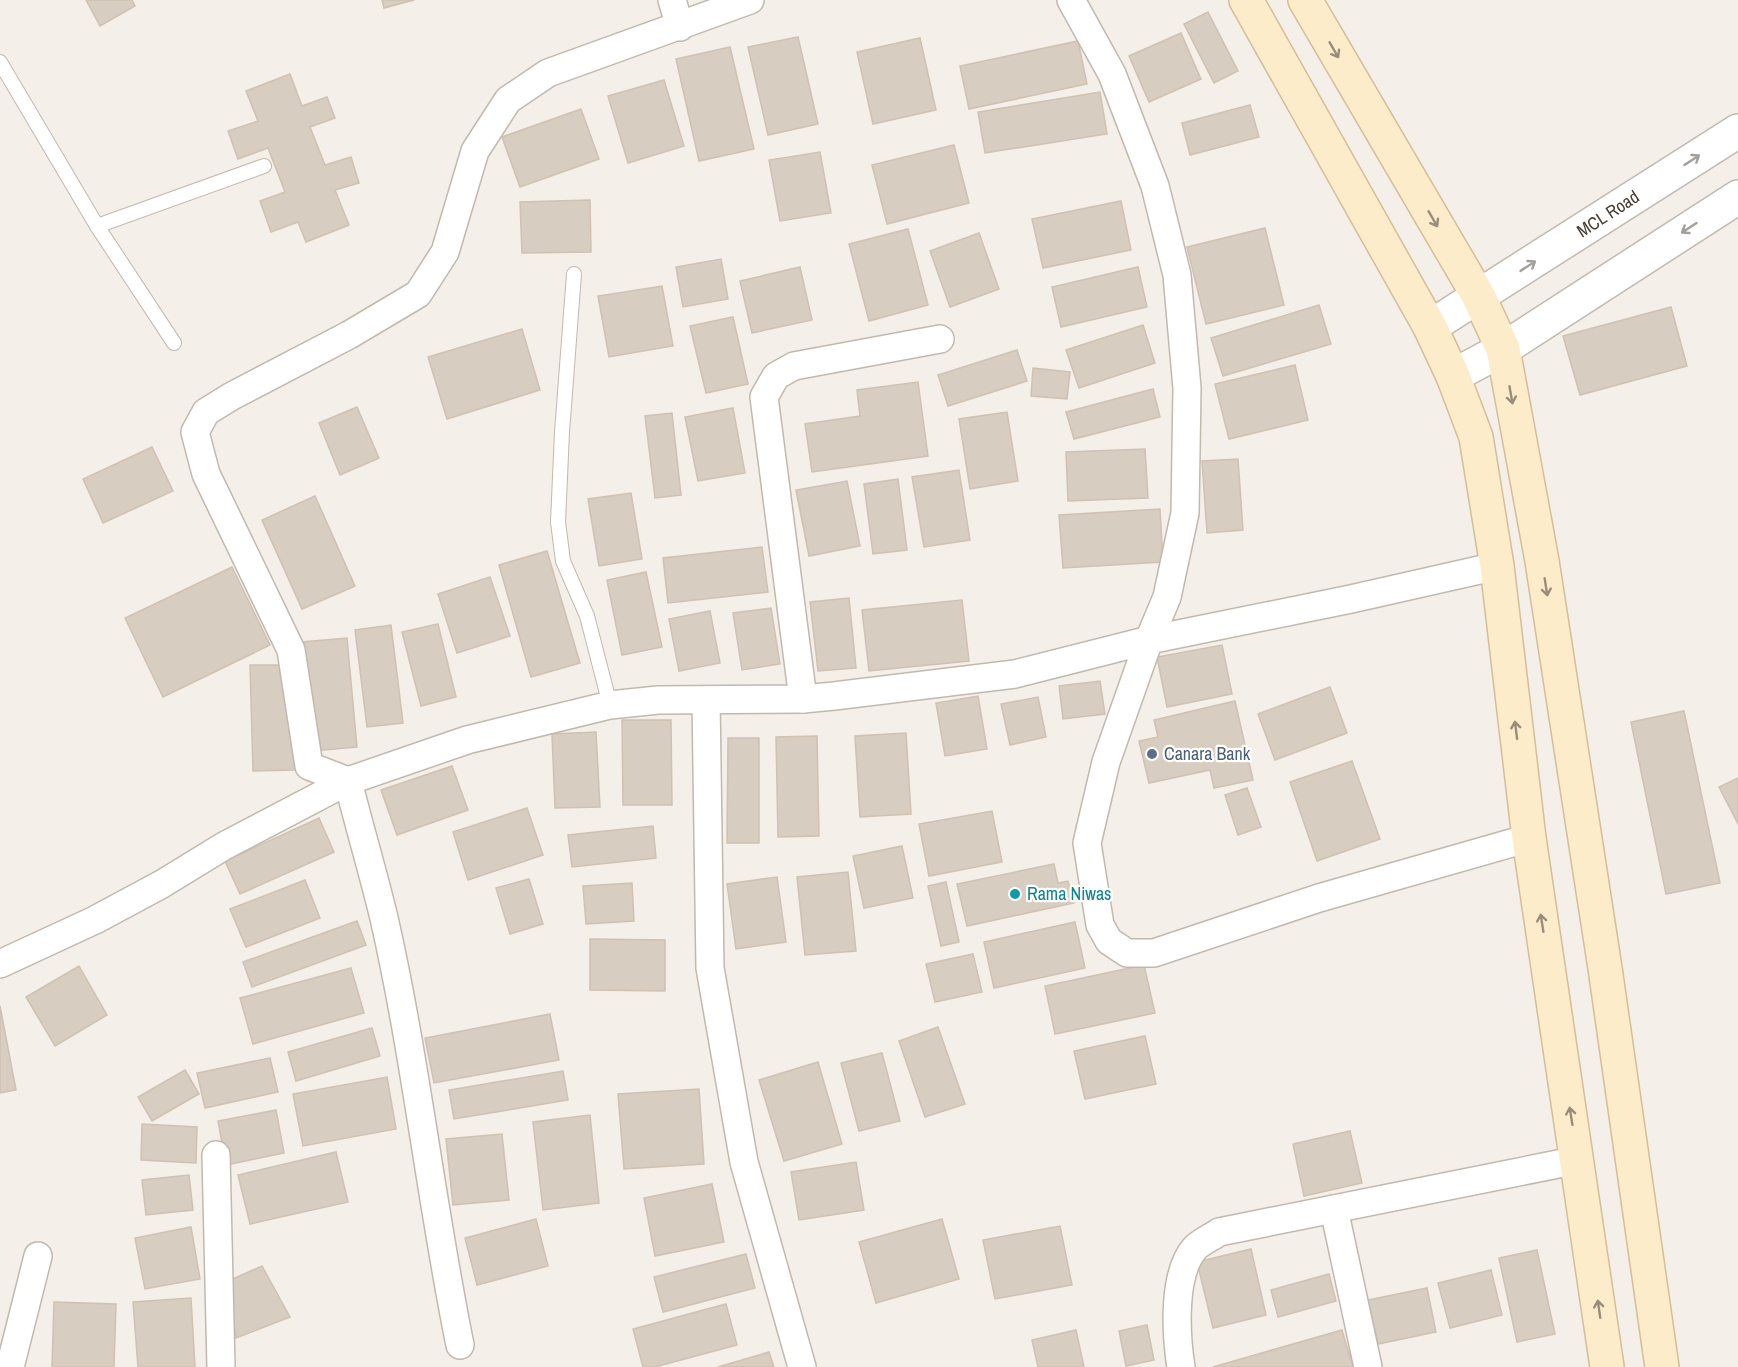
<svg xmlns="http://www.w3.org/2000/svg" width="1738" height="1367" viewBox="0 0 1738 1367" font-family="'Archivo Narrow',sans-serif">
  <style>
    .building { fill: #d8cdc1; stroke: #d0c1b1; stroke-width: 1.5 }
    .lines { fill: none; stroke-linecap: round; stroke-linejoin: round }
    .service-casing { stroke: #c2b9ae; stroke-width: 16 }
    .minor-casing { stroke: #c2b9ae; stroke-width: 30 }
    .tertiary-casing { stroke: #c2b9ae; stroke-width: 36 }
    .secondary-casing { stroke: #d3be99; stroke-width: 36 }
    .service { stroke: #fff; stroke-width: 14 }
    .minor { stroke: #fff; stroke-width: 27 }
    .tertiary { stroke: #fff; stroke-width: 33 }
    .secondary { stroke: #fdecc9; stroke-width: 33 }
    .oneway { stroke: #998d79 }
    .oneway2 { stroke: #a39f9b }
    .service-dot { fill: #5c6f8a; stroke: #fff; stroke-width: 2 }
    .culture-dot { fill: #0f9aa8; stroke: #fff; stroke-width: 2 }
    .labels { text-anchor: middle; stroke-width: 4.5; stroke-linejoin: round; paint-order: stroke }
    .street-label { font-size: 18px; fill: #473f37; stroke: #fff }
    .service-label { font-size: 18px; fill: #4e5e75; stroke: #fff; text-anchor: start }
    .culture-label { font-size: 18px; fill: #0d838f; stroke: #fff; text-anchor: start }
  </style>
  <rect width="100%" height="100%" fill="#f4efe8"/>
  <g class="building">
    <path d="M86 0H132L135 6 100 26Z"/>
    <path d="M382 0H414L384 8Z"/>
    <path d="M1208 12 1238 71 1214 83 1184 24Z"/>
    <path d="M1181 33 1201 79 1149 102 1129 56Z"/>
    <path d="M798 37 818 124 768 135 748 47Z"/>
    <path d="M920 38 936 110 873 124 857 52Z"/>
    <path d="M1078 41 1087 84 969 109 960 66Z"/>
    <path d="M730 47 754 149 699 161 676 59Z"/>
    <path d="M290 74 302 106 327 97 335 118 310 127 325 165 351 157 359 183 335 190 349 225 306 242 298 222 271 232 260 201 285 192 268 148 238 159 228 131 258 121 246 91Z"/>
    <path d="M664 80 684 146 628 163 608 96Z"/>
    <path d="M1100 92 1107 134 985 153 978 112Z"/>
    <path d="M1250 105 1259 137 1190 155 1182 123Z"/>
    <path d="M581 109 599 159 520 187 502 137Z"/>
    <path d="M954 145 969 203 887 224 872 165Z"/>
    <path d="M820 152 831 213 780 221 769 160Z"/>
    <path d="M590 200 591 252 522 253 520 202Z"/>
    <path d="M1121 201 1131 250 1043 268 1032 219Z"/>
    <path d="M1265 228 1284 305 1206 324 1187 247Z"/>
    <path d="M908 229 928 305 869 321 849 244Z"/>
    <path d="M979 233 999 289 950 307 930 251Z"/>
    <path d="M721 259 728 299 683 307 676 267Z"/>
    <path d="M800 267 812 320 752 333 740 281Z"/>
    <path d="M1138 267 1147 307 1061 327 1052 287Z"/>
    <path d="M662 286 673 346 609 357 598 296Z"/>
    <path d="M1319 305 1331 344 1223 376 1211 338Z"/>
    <path d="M1671 307 1687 366 1580 395 1563 336Z"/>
    <path d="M733 317 748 384 706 393 690 326Z"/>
    <path d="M1143 325 1155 363 1079 388 1066 350Z"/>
    <path d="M522 329 540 390 447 419 428 357Z"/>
    <path d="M1017 350 1027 381 948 406 938 375Z"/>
    <path d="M1295 365 1308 420 1229 439 1215 384Z"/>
    <path d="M1033 368 1070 372 1067 399 1031 396Z"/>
    <path d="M918 382 928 456 812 472 805 424 860 416 857 390Z"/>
    <path d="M1153 389 1160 417 1074 439 1066 412Z"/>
    <path d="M357 407 379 458 340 475 319 423Z"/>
    <path d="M733 408 745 473 698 481 685 417Z"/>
    <path d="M1007 412 1018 481 970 489 959 419Z"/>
    <path d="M672 413 681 495 655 498 645 416Z"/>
    <path d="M152 447 173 491 103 523 83 479Z"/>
    <path d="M1145 449 1148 498 1068 501 1066 452Z"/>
    <path d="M1238 459 1243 530 1207 533 1202 461Z"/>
    <path d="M959 470 970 540 924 547 912 477Z"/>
    <path d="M898 479 907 550 873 554 864 484Z"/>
    <path d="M847 481 860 546 809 556 796 490Z"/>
    <path d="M631 493 642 559 599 566 588 499Z"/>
    <path d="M315 496 355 586 302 609 262 520Z"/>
    <path d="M1160 509 1163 562 1063 568 1059 515Z"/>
    <path d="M762 547 768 592 668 603 663 558Z"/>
    <path d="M547 551 580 663 531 677 499 565Z"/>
    <path d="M232 567 270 645 163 697 125 618Z"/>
    <path d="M646 572 662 647 622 655 607 580Z"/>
    <path d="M490 577 510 636 457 653 438 594Z"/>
    <path d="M849 598 856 668 818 671 810 602Z"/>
    <path d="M962 600 969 661 869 671 862 610Z"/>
    <path d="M771 608 780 664 742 670 733 613Z"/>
    <path d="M710 611 720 663 679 671 669 619Z"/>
    <path d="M438 624 456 697 421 706 402 632Z"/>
    <path d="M391 625 403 723 367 727 355 630Z"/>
    <path d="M347 638 357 747 312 751 302 642Z"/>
    <path d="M1222 645 1232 694 1167 707 1157 657Z"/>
    <path d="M250 665H292L294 770 253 771Z"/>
    <path d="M1100 681 1105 714 1063 719 1059 686Z"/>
    <path d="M1330 687 1347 733 1275 760 1258 714Z"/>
    <path d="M978 696 987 749 945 756 936 703Z"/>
    <path d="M1038 697 1046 737 1010 745 1001 704Z"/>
    <path d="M1235 701 1253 780 1214 788 1210 770 1149 783 1139 741 1158 737 1154 720Z"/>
    <path d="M1684 711 1720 883 1666 894 1631 722Z"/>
    <path d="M622 720H671L672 805H623Z"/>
    <path d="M596 732 600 807 555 808 552 734Z"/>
    <path d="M906 733 911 814 860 817 855 736Z"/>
    <path d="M817 736 819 836 778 837 776 737Z"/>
    <path d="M728 738H759V843H727Z"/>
    <path d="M1352 761 1380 839 1317 861 1290 782Z"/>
    <path d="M452 766 468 810 397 835 381 790Z"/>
    <path d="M1738 778V824L1719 787Z"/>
    <path d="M1247 788 1261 827 1238 835 1225 795Z"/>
    <path d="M527 808 543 855 468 880 453 832Z"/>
    <path d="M992 811 1002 862 929 876 919 824Z"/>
    <path d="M319 818 334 852 240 894 225 861Z"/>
    <path d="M653 826 656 858 572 867 568 835Z"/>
    <path d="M902 846 913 898 864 908 853 856Z"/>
    <path d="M1054 864 1058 883 1068 881 1074 903 967 926 957 884Z"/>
    <path d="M848 872 856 951 805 955 797 877Z"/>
    <path d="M777 877 786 942 736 949 727 884Z"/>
    <path d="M529 879 543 924 510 934 496 888Z"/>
    <path d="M305 880 320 918 246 947 230 909Z"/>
    <path d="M946 882 959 942 941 946 928 886Z"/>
    <path d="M632 883 634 921 586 924 583 886Z"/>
    <path d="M357 921 366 945 252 987 243 962Z"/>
    <path d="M1075 922 1085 968 994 988 984 942Z"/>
    <path d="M590 939 665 940V991L590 990Z"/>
    <path d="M973 954 982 992 935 1002 926 964Z"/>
    <path d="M1144 965 1155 1013 1055 1034 1045 986Z"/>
    <path d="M79 966 107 1015 55 1046 26 997Z"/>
    <path d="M351 968 364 1013 253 1044 240 998Z"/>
    <path d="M0 1006 16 1090 0 1093Z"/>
    <path d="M550 1014 559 1060 434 1083 425 1038Z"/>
    <path d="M938 1027 965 1104 925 1117 899 1041Z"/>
    <path d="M372 1028 380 1056 296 1081 288 1052Z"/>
    <path d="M1145 1036 1156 1084 1085 1099 1074 1051Z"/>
    <path d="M882 1053 900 1121 859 1131 841 1063Z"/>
    <path d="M270 1058 278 1092 205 1108 197 1073Z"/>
    <path d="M818 1062 842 1144 784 1161 759 1080Z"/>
    <path d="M185 1070 199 1094 152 1121 138 1097Z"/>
    <path d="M563 1071 568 1100 454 1119 449 1090Z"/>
    <path d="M387 1077 396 1129 303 1146 293 1094Z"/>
    <path d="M699 1089 704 1164 624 1169 618 1094Z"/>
    <path d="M276 1110 284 1153 226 1165 218 1121Z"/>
    <path d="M590 1115 599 1203 543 1210 533 1122Z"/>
    <path d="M142 1124 197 1127 196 1163 141 1160Z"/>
    <path d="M1350 1131 1362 1183 1304 1196 1293 1144Z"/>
    <path d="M502 1134 509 1200 453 1205 446 1139Z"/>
    <path d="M336 1152 348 1202 250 1224 238 1175Z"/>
    <path d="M856 1162 864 1210 799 1220 791 1172Z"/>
    <path d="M189 1175 193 1210 146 1215 142 1180Z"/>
    <path d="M712 1184 724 1242 655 1256 644 1198Z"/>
    <path d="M536 1219 548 1266 477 1285 465 1238Z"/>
    <path d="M942 1219 959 1279 876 1303 859 1242Z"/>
    <path d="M1060 1226 1072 1285 995 1299 983 1240Z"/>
    <path d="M191 1227 200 1279 145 1289 135 1238Z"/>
    <path d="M1251 1249 1266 1315 1213 1328 1197 1262Z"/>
    <path d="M1537 1250 1555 1334 1517 1342 1499 1258Z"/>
    <path d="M746 1254 755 1288 663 1312 654 1277Z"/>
    <path d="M262 1266 290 1317 236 1338 228 1281Z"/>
    <path d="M1491 1270 1502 1315 1450 1328 1438 1283Z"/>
    <path d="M1329 1274 1336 1301 1278 1317 1271 1290Z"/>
    <path d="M1427 1288 1436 1332 1378 1344 1368 1300Z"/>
    <path d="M191 1298 195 1367H138L133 1302Z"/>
    <path d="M54 1302 116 1304 114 1367H52Z"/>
    <path d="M726 1304 737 1345 655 1367H643L633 1329Z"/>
    <path d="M1147 1325 1154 1360 1126 1366 1119 1331Z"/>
    <path d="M1076 1330 1084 1367H1038L1032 1340Z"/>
    <path d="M1342 1330 1353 1367H1213Z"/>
    <path d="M769 1352 774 1367H718Z"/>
  </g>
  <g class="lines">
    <g class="service-casing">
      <g id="service">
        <path d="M0 62 97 226 174 343"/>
        <path d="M97 226 264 166"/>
        <path d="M574 274 562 432 558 522 563 561 587 616 610 705"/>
      </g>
    </g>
    <g class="minor-casing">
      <g id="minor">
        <path d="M672 0 680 27"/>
        <path d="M1071 0 1112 74 1155 186 1177 275 1187 388 1185 513 1167 597 1149 640 1106 762 1087 843 1100 925 1109 941 1127 953H1154L1319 898 1529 838"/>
        <path d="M803 699 764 397 776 376 794 366 940 339"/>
        <path d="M706 700 710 968 744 1162 802 1367"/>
        <path d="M0 964 95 920 162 884 224 846 348 781 467 740 610 705 658 700 803 699 834 696 1015 674 1149 640 1351 599 1497 566"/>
        <path d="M216 1155 221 1367"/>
        <path d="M1334 1209 1368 1367"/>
        <path d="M460 1345C431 1203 416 1059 384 918 373 872 359 826 348 781L309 766 291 650 206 474 195 432 206 412 232 396 349 335 418 294 445 252 475 151 508 100 548 73 750 0"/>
        <path d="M10 1367 38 1256"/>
        <path d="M1181 1367C1176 1335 1172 1274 1195 1248 1201 1242 1212 1237 1219 1232L1578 1160"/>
      </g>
    </g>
    <g class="tertiary-casing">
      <g id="tertiary">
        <path d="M1430 327 1738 131"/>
        <path d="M1453 376 1503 349 1738 197"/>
      </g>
    </g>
    <g class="secondary-casing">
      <g id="secondary">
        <path d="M1246 0 1430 327 1453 376 1476 437 1497 566 1529 838 1607 1367"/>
        <path d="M1305 0 1479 297 1503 349 1542 561 1605 968 1662 1367"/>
      </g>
    </g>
    <use href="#service" class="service"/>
    <use href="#minor" class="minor"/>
    <use href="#tertiary" class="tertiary"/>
    <use href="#secondary" class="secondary"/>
  </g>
  <defs><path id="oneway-shaft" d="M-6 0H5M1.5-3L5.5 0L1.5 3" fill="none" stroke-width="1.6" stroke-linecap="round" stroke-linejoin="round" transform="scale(1.5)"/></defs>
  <g class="oneway">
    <use href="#oneway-shaft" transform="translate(1334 50) rotate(60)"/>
    <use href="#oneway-shaft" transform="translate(1433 219) rotate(60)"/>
    <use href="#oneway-shaft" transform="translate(1511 395) rotate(80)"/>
    <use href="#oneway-shaft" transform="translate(1546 587) rotate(81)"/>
    <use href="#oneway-shaft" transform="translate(1516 730) rotate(-97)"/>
    <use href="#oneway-shaft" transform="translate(1542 923) rotate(-99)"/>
    <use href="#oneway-shaft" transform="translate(1571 1116) rotate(-99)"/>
    <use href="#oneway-shaft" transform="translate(1599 1309) rotate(-98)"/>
  </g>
  <g class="oneway2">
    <use href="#oneway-shaft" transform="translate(1692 160) rotate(-33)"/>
    <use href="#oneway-shaft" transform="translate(1689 228) rotate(147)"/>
    <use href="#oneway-shaft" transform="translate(1528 266) rotate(-33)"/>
  </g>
  <circle class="service-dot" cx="1152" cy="754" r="6"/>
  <circle class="culture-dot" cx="1015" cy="894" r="6"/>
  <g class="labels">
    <g class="street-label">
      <text transform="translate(1608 214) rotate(-33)" y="6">MCL Road</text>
    </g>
    <g class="service-label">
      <text x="1164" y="760">Canara Bank</text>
    </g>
    <g class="culture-label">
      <text x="1027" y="900">Rama Niwas</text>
    </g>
  </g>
</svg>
